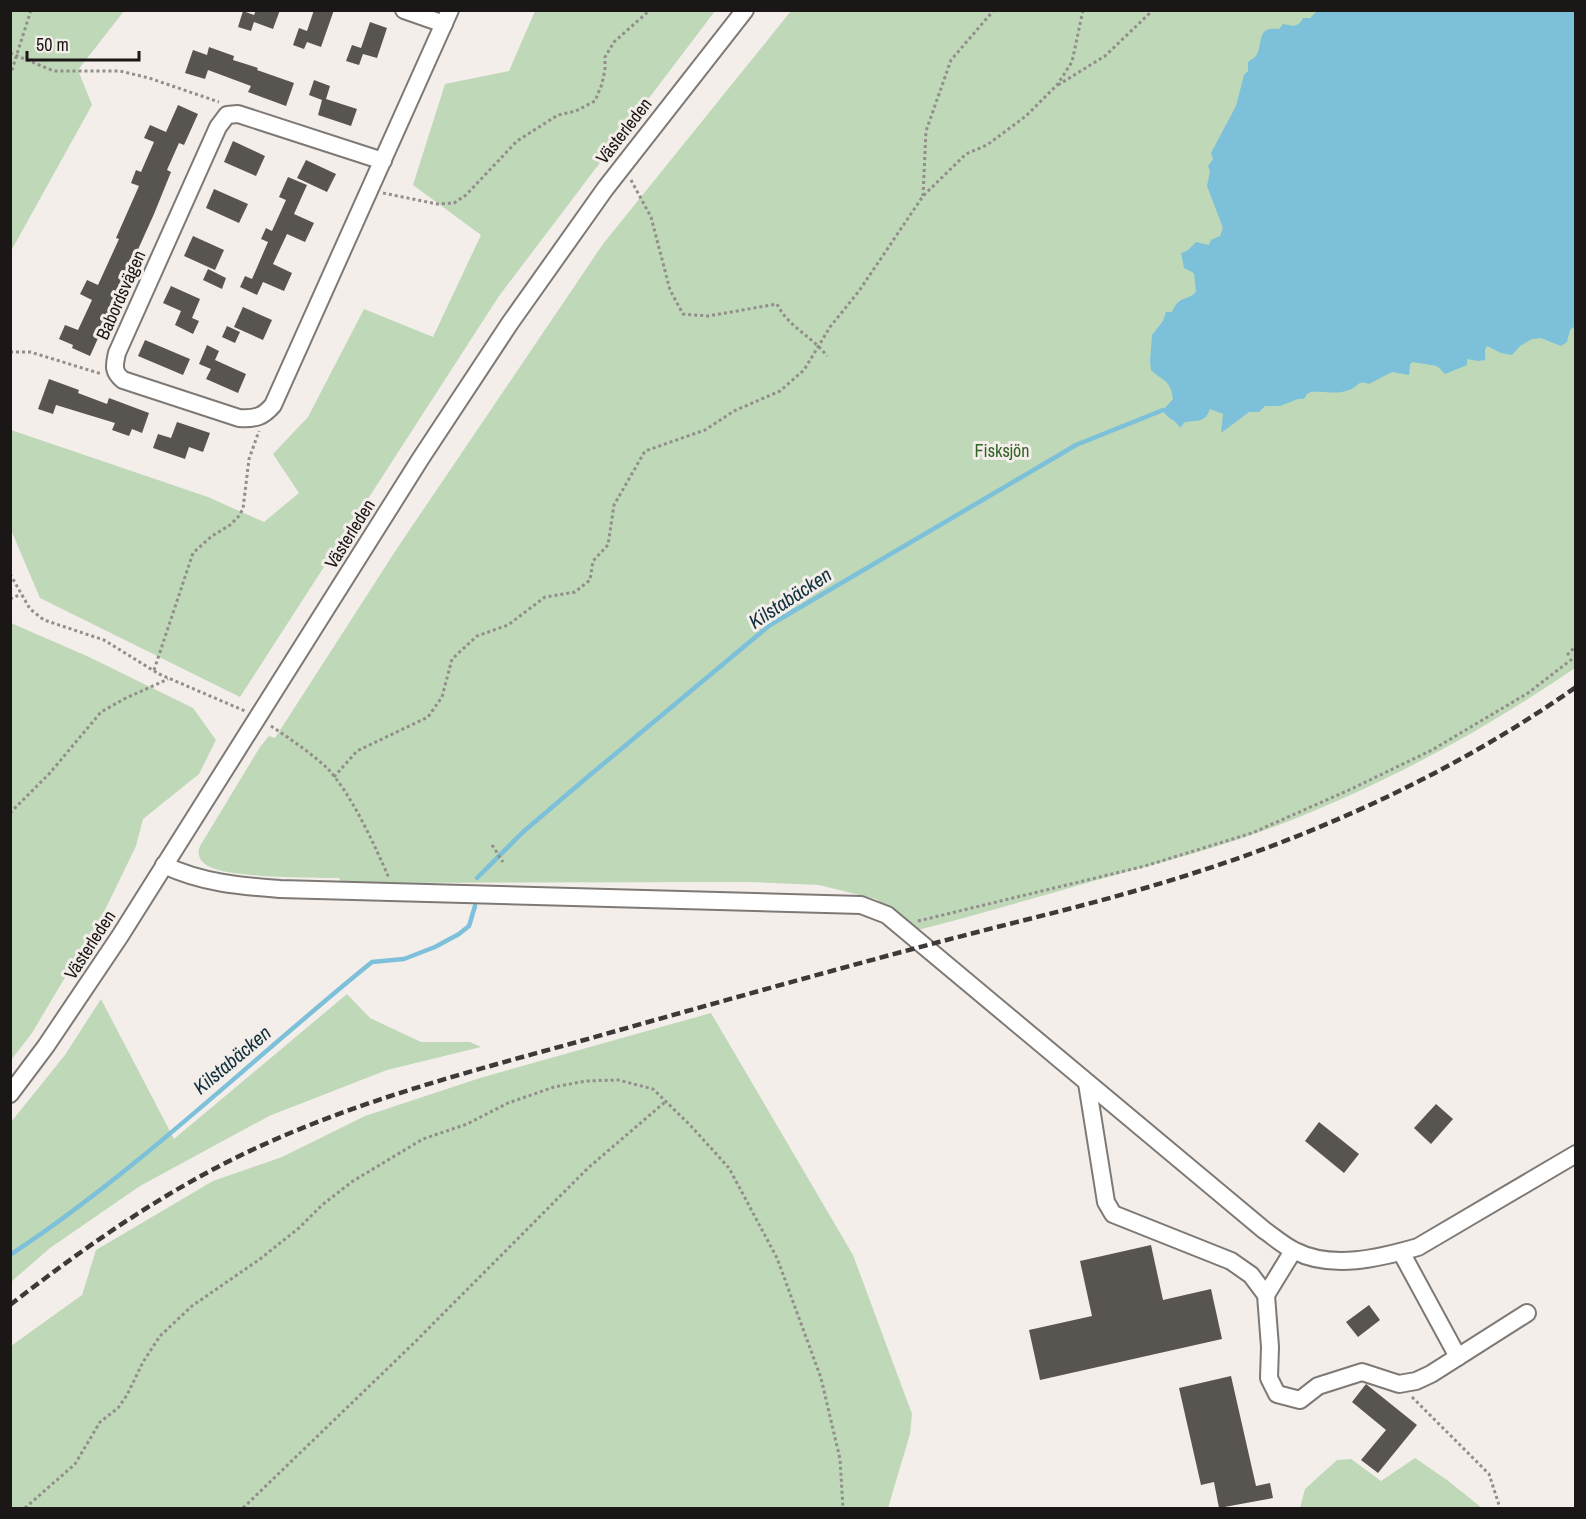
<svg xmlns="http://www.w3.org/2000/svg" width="1586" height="1519" viewBox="0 0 1586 1519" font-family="'Archivo Narrow',sans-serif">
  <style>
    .green { fill: #bed8b8 }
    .water { fill: #7cc0da }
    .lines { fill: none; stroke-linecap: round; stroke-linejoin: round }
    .stream { stroke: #7cc0da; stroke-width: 4.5 }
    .building { fill: #585450 }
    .minor-casing { stroke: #7e7975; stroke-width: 20 }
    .path { stroke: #928e8b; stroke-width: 3; stroke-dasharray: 3 3; stroke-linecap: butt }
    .minor { stroke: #fff; stroke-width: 16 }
    .rail { stroke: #3d3938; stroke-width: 4.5; stroke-dasharray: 9 4.5; stroke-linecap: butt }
    .labels { text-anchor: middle; stroke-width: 6; stroke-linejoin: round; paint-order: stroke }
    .street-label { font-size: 18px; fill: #1a1716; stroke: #f4eeea }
    .park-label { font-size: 18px; fill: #326426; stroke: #f4eeea }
    .water-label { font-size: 20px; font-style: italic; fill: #0f303c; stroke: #f4eeea }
  </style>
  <rect width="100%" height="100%" fill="#f4eeea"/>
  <g class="green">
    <path d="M11 10 124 11 78 70 92 105 11 251Z"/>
    <path d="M535 11H715L499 296 240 697 40 598 11 530V430L208 497 264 522 299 493 273 454 308 417 364 309 433 337 481 235 413 185 445 84 509 71Z"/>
    <path d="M791 11H1575V668C1484 730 1387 783 1284 823 1223 847 1160 863 1097 880 1037 897 978 915 918 930L876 899 819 885 750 882 342 883 339 878C312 878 233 878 210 867 201 863 196 855 200 846L260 747 269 736 275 738 398 547 603 244Z"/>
    <path d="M11 623 89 657 193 708 216 740 199 774 143 819 136 846 105 910 32 1033 11 1060Z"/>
    <path d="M347 994 370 1018 421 1042H470L481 1047 387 1070 269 1116 140 1186 50 1248 11 1282V1122L65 1055 101 999 174 1139Z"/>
    <path d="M711 1013 853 1255 912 1414 910 1434 888 1508H11V1346L82 1295 96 1250 213 1181 282 1157 365 1116 480 1078Z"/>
    <path d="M1415 1458 1447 1480 1482 1508H1300L1305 1489 1337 1460 1351 1459 1381 1481Z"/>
  </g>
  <path class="water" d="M1317 11H1575V326L1570 330 1567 342 1561 346 1541 338 1532 339 1520 346 1512 355 1501 353 1487 346 1485 350V360L1478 361 1467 359V365L1445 374 1437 366 1412 362 1410 365 1409 375 1392 372 1369 384C1358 379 1358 387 1349 390 1336 395 1324 391 1311 392L1307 394 1304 399H1298L1280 406H1265L1259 412H1249L1221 433 1223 414 1210 409C1205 423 1198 420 1185 422L1180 428C1176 419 1166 419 1163 410L1173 399C1170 378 1163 382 1151 370L1150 361 1152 335 1163 321 1166 312H1172C1180 294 1186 302 1196 292L1194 273 1184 268 1181 253 1187 251 1196 242 1209 245 1211 240 1220 236 1223 228 1207 186 1210 171 1208 166 1213 159 1211 153 1236 106 1244 75 1248 71V62C1251 60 1254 58 1256 56 1264 44 1255 26 1279 29L1283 24C1293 26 1298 28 1303 18H1310Z"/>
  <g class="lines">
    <g class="stream">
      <path d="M477 878 523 832 584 780 770 625 1076 445 1163 410"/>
      <path d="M10 1255C139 1170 252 1059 372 962L404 959 435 947 459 934 469 926 475 906"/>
    </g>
  </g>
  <g class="building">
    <path d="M256 10H280L273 29 254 22 251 31 238 27 243 11 254 15Z"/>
    <path d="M314 10H334L321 47 307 42 304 49 293 45 299 28 307 31Z"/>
    <path d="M370 22 387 28 377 58 363 54 359 65 346 61 352 45 361 48Z"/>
    <path d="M209 47 234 56 233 60 258 68 257 70 294 83 286 106 248 92 251 86 208 70 205 79 185 73 193 50 207 55Z"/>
    <path d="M314 80 330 86 326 99 357 109 351 126 318 115 322 100 309 95Z"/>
    <path d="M178 105 198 114 184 145 179 143 167 170 171 172 154 214 90 356 72 348 73 345 59 339 65 325 78 330 92 300 80 294 87 280 98 285 119 239 116 238 139 186 131 183 136 170 141 172 154 142 144 138 150 125 166 132Z"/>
    <path d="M233 141 265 156 256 176 224 162Z"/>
    <path d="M306 160 336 174 327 192 297 178Z"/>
    <path d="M288 177 307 185 294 214 314 223 305 242 287 234 273 264 292 273 284 291 263 282 257 295 240 287 245 276 252 279 268 242 261 239 266 228 272 231 286 200 279 197Z"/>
    <path d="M214 189 248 204 239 223 206 208Z"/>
    <path d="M193 236 224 250 215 270 184 256Z"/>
    <path d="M208 269 226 278 222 289 203 280Z"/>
    <path d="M171 286 200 299 192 318 199 321 193 334 175 325 181 311 163 303Z"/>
    <path d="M243 307 272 320 263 340 234 327Z"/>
    <path d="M227 326 240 332 235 343 222 337Z"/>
    <path d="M145 340 190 359 183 375 138 356Z"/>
    <path d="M207 345 219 351 215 360 246 374 238 393 206 379 211 369 199 364Z"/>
    <path d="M49 379 79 390 78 393 107 404 109 398 149 413 142 433 132 429 129 436 112 430 115 423 56 405 53 414 38 409Z"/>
    <path d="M177 422 210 433 203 452 189 447 185 459 153 448 158 434 171 438Z"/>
    <path d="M1436 1104 1453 1119 1431 1144 1414 1128Z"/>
    <path d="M1319 1122 1359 1154 1344 1173 1305 1141Z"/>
    <path d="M1151 1245 1163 1300 1211 1289 1222 1339 1040 1380 1029 1330 1092 1316 1080 1261Z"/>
    <path d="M1369 1305 1380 1320 1358 1337 1346 1322Z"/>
    <path d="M1231 1376 1256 1486 1270 1483 1273 1498 1219 1508 1214 1482 1201 1485 1179 1388Z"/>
    <path d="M1366 1384 1417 1425 1378 1473 1361 1460 1386 1430 1352 1402Z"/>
  </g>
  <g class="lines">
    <g class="minor-casing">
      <g id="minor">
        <path d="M404 10 444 24"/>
        <path d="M383 161 238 114 227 115 218 127 117 353C114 366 113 372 123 380L239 418C255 419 263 417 273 405L450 10"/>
        <path d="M164 865C202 883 240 886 280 889L861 905 887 915 1264 1230C1274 1237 1284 1246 1295 1251 1332 1270 1380 1258 1418 1247L1576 1154"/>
        <path d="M1087 1083 1106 1202 1113 1214 1231 1261 1251 1275 1266 1295 1270 1347 1269 1378 1277 1394 1300 1400 1318 1386 1362 1372 1399 1384 1416 1381 1431 1374 1527 1313"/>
        <path d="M10 1094 46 1046 120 936 421 458 510 323 605 189 745 10"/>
        <path d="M1401 1252 1458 1357"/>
        <path d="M1266 1295 1293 1251"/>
      </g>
    </g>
    <g class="path">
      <path d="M10 53 54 71H120L149 78 219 102"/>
      <path d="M10 76 31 10"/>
      <path d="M1058 85 1105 56 1153 10"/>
      <path d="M631 180 651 217 670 290 683 314 708 316 777 304C788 327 812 336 827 356"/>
      <path d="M383 193 437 204 454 203 466 195 517 141 558 115 576 111 595 101 602 84 605 69V57L614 42 650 10"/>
      <path d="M923 196 926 131 951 60 994 10"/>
      <path d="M10 352H30L102 374"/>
      <path d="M10 574 30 609 44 620 104 640 159 674 245 711"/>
      <path d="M10 599 21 594"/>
      <path d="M1567 655 1576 646"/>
      <path d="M154 670 193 553 212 536 230 525 238 517 243 509 249 459 259 431"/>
      <path d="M271 726C290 739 310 752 327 768 351 793 375 846 389 878"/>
      <path d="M334 777 357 751 428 717 442 697 452 659 477 636 508 625 545 597 575 592 590 580 593 561 608 545 614 505 645 451 705 430 734 411 780 391 804 370 830 327 859 291 923 196 966 154 987 145 1026 116 1057 85 1072 62 1083 10"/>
      <path d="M10 813 49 774 101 712 124 699 168 679"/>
      <path d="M492 845 503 862"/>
      <path d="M918 921 1145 866 1252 833 1349 790 1432 750 1528 693 1576 656"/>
      <path d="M1412 1397 1489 1474 1500 1508"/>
      <path d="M25 1508 75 1464 100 1422 118 1408 127 1395 143 1362 160 1336 192 1306 260 1259 299 1228 322 1205 353 1181 423 1139 467 1124 508 1103 554 1087 586 1081 618 1080 653 1089 690 1125 729 1168 777 1258 821 1378 840 1459 843 1508"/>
      <path d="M243 1508 415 1342 588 1168 665 1102"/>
    </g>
    <use href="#minor" class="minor"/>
    <path class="rail" d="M10 1305C86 1246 166 1190 254 1149 357 1101 468 1072 577 1042 698 1008 818 974 939 942 1018 921 1099 903 1178 878 1318 835 1455 772 1576 687"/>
  </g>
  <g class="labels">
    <g class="street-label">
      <text transform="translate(624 131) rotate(-52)" y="6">Västerleden</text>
      <text transform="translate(121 295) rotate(-66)" y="6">Babordsvägen</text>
      <text transform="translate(350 534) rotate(-58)" y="6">Västerleden</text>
      <text transform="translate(90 945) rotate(-57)" y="6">Västerleden</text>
    </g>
    <g class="park-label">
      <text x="1002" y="457">Fisksjön</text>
    </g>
    <g class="water-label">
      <text transform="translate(790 598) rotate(-33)" y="7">Kilstabäcken</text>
      <text transform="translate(232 1060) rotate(-40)" y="7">Kilstabäcken</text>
    </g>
  </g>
  <rect width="1586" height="1519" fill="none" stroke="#1a1716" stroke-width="24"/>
  <path d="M27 51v9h112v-9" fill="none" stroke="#1a1716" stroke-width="3"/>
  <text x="36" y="51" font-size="18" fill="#1a1716" stroke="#f4eeea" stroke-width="4.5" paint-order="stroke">50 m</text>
</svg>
